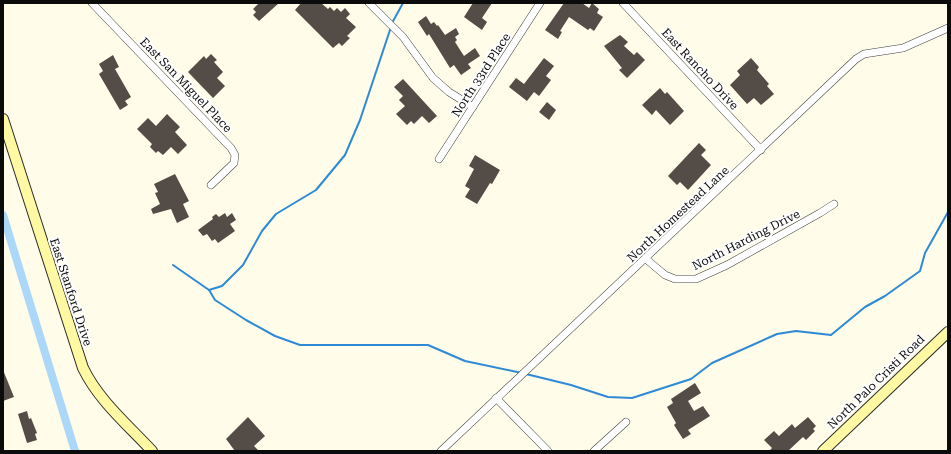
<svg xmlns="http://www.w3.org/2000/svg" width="951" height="454" viewBox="0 0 951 454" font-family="'Roboto Serif',serif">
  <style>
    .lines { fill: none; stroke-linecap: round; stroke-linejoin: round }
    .stream { stroke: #2e8ad4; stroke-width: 2 }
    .canal { stroke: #abd8f9; stroke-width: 8 }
    .building { fill: #544d47 }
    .street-casing { stroke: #3e3e3e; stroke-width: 8 }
    .secondary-casing { stroke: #2d2d2d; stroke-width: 12 }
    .street { stroke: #fff; stroke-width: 7 }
    .secondary { stroke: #fff9a4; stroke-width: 10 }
    .labels { text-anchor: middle; stroke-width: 4; stroke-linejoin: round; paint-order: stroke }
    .street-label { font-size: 12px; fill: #0b0b0b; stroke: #fff }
  </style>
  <rect width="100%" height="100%" fill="#fffce9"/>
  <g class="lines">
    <g class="stream">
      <path d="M392 23 403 3"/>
      <path d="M173 265 209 290 215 300 246 320 275 336 300 345H428L465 361 522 373"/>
      <path d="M209 290 222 286 243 265 262 231 276 214 316 190 345 155 360 120 391 27"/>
      <path d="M526 374 571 385 608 397 632 398 691 379 712 363 777 334 796 331 831 335 865 307 885 296 920 271 925 253 948 212"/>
    </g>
    <path class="canal" d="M3 215 75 451"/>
  </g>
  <g class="building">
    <path d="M259 3H279L259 21 253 15 256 12 253 9Z"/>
    <path d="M301 3H321L328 9 330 7 334 11 337 8 341 12 345 8 350 14 346 18 356 27 347 36 350 38 342 46 339 43 333 48 295 10Z"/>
    <path d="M473 3H492L482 18 487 22 482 30 464 17Z"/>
    <path d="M564 3H582L589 8 592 3 599 9 597 13 603 17 594 31 590 28 588 30 569 17 560 31 562 32 558 39 545 30Z"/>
    <path d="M426 16 431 24 434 22 437 26 438 25 445 35 456 28 459 34 455 37 457 40 455 42 464 56 475 48 480 56 468 64 471 68 461 75 454 65 450 68 429 34 427 36 418 22Z"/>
    <path d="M620 35 628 42 624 46 634 55 637 52 645 60 627 78 619 70 622 68 604 46Z"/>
    <path d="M211 54 217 60 214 62 223 72 217 78 225 86 213 98 188 72 204 56 206 59Z"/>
    <path d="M113 55 119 67 115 69 131 97 125 101 128 105 120 110 99 74 103 71 99 64Z"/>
    <path d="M544 58 554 66 546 76 551 80 539 96 534 92 527 101 509 87 516 78 524 84Z"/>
    <path d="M751 58 759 67 757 70 769 84 767 86 774 94 761 105 754 98 747 104 730 85 740 75 737 71Z"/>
    <path d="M403 79 437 116 429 123 422 116 414 124 411 121 407 125 396 114 405 106 399 100 403 96 394 87Z"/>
    <path d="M660 88 665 94 667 92 684 111 670 125 656 110 652 115 642 105Z"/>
    <path d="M547 102 556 110 549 120 539 112Z"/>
    <path d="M167 114 180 127 175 132 187 145 178 154 171 147 163 155 158 151 156 153 150 147 152 144 137 129 148 118 156 126Z"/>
    <path d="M699 143 706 150 701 155 711 165 688 190 680 182 677 185 668 176Z"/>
    <path d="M475 155 500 170 492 184 490 183 477 204 465 197 470 189 465 186 474 169 469 166Z"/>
    <path d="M175 174 189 201 183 204 189 217 177 223 171 209 153 214 151 209 160 204 155 193 158 192 154 184Z"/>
    <path d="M225 213 227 217 232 213 236 220 230 224 235 231 218 243 215 239 212 241 207 234 203 236 198 230 213 219 212 217 216 214 219 217Z"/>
    <path d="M3 370 14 397 3 401Z"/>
    <path d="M695 383 701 393 688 401 694 411 703 406 710 416 688 430 691 434 683 439 674 425 676 423 667 407 673 403 671 399Z"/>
    <path d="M27 411 29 419 31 418 37 433 35 434 37 440 27 443 18 414Z"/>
    <path d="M248 417 265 436 254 446 259 451H235L226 439Z"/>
    <path d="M808 417 816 426 813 429 815 431 806 440 803 437 788 451H769L772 448 764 440 774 431 779 436 792 424 795 428Z"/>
  </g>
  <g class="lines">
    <g class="street-casing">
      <g id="street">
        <path d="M92 3 231 148 235 155 234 163 211 185"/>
        <path d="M369 3 403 37 433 78 449 92 473 107"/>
        <path d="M623 3 761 150"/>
        <path d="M439 159 540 3"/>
        <path d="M646 259 665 275 675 279H696L727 265 820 213 834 204"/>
        <path d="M496 398 548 451"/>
        <path d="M441 451 856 59 864 54 903 48 948 28"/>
        <path d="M594 451 626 422"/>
      </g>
    </g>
    <g class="secondary-casing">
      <g id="secondary">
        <path d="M3 119 83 368C99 401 128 425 152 451"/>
        <path d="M823 451 948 332"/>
      </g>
    </g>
    <use href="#street" class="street"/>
    <use href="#secondary" class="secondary"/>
  </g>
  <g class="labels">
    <g class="street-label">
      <text transform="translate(700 69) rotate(47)" y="4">East Rancho Drive</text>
      <text transform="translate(481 75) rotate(-57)" y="4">North 33rd Place</text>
      <text transform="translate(186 85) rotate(46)" y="4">East San Miguel Place</text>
      <text transform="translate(678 214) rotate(-43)" y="4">North Homestead Lane</text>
      <text transform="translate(746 240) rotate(-27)" y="4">North Harding Drive</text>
      <text transform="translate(71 292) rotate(72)" y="4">East Stanford Drive</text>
      <text transform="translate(876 382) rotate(-44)" y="4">North Palo Cristi Road</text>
    </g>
  </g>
  <rect width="951" height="454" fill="none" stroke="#0b0b0b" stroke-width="8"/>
</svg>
